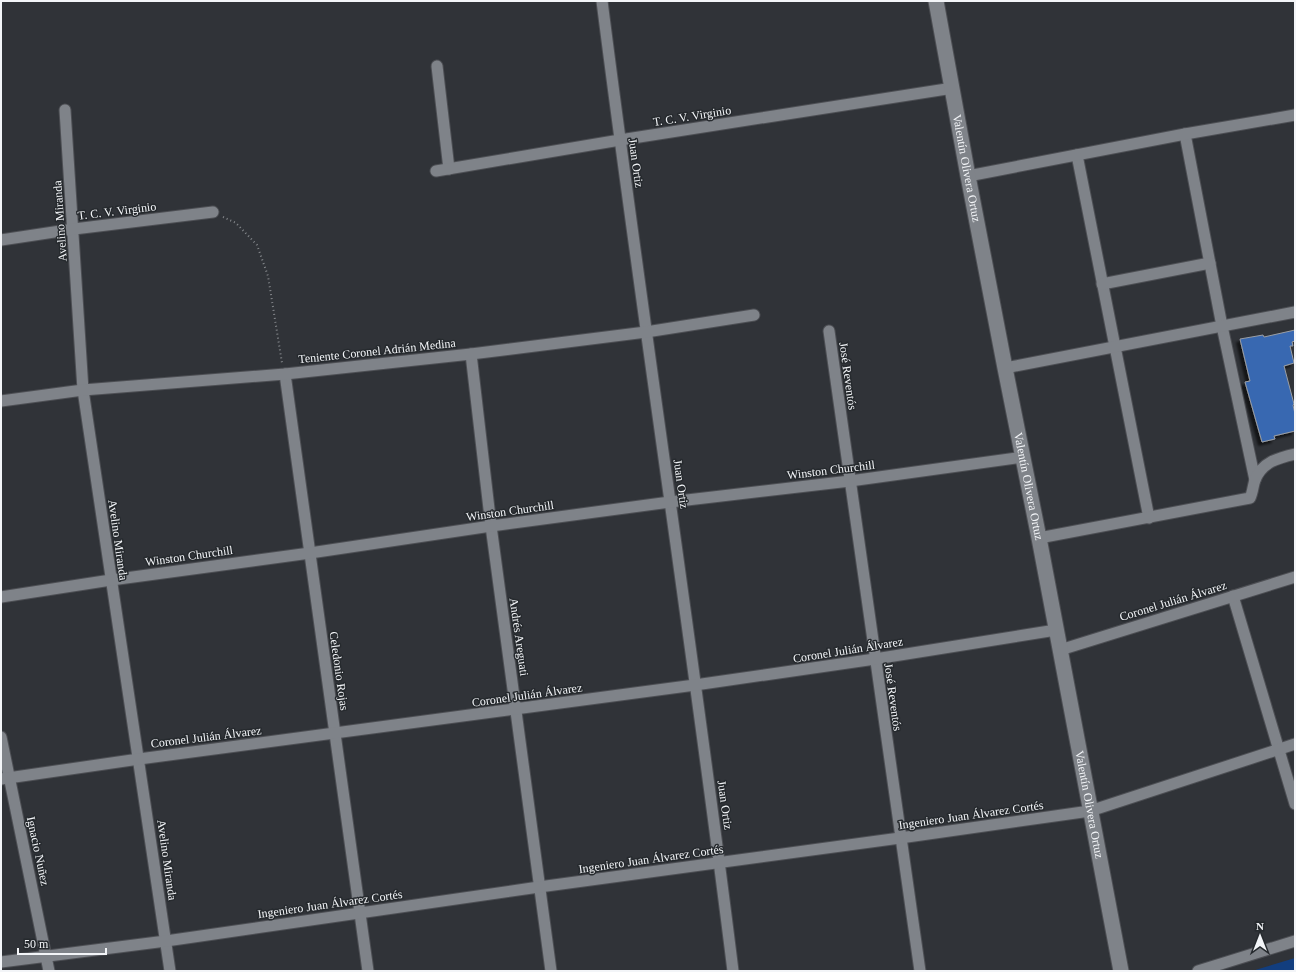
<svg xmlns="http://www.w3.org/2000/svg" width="1296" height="972" viewBox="0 0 1296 972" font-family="'Times New Roman',serif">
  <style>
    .green { fill: #123e7f }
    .building { fill: #3868b1; stroke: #9a9ea4; filter: url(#shadow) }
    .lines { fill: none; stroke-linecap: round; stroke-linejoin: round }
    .street-casing { stroke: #4d4f54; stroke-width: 13 }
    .secondary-casing { stroke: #4d4f54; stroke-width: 17 }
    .path { stroke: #85888c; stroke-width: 2; stroke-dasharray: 1 3; stroke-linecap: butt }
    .street { stroke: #7f8389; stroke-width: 11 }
    .secondary { stroke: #7f8389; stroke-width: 15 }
    .labels { text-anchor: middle; stroke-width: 3; stroke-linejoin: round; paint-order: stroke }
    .street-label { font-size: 12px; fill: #f3f5f8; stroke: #262a2e }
  </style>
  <defs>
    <filter id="shadow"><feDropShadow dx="-3.5" dy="3.5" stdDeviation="1" flood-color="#0009"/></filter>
  </defs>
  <rect width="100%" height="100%" fill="#303338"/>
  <path class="green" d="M1295 957V971H1252L1295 958Z"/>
  <path class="building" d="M1295 330V341L1292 342 1293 346H1290L1294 363 1284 366 1294 404 1293 405 1295 414V431L1274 436 1275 439 1262 442 1245 382 1250 381 1240 339 1263 335 1264 337Z"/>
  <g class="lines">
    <g class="street-casing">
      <g id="street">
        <path d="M602 1C643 325 693 647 733 971"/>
        <path d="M437 66 449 169"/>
        <path d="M65 110 83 390 170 971"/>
        <path d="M1185 134 1222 326 1255 480"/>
        <path d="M1077 155 1149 518"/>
        <path d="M436 171 620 140 953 88"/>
        <path d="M968 176 1185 134 1295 115"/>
        <path d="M1 240 74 229 213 212"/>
        <path d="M1102 284 1210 263"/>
        <path d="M829 331 920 971"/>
        <path d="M471 354 491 526 551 971"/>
        <path d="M1005 368 1295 312"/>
        <path d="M285 374 368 971"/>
        <path d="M1 401 83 390 285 374 471 354 646 332 754 315"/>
        <path d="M1039 538 1250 498C1253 492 1253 485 1255 480 1262 462 1278 458 1295 454"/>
        <path d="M1233 596 1295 804"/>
        <path d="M1 597 111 580 310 553 491 526 670 502 850 481 1023 457"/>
        <path d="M1060 650 1295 577"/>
        <path d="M1 737 49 971"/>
        <path d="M1 779 139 759 695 685 875 659 1056 630"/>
        <path d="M1 962 166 941 539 887 900 838 1090 811 1295 744"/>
        <path d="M1198 971 1295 941"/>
      </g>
    </g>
    <g class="secondary-casing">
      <g id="secondary">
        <path id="s1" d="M936 1 968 176 1005 368 1039 538 1121 971"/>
      </g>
    </g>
    <path class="path" d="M223 217 236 223 257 245 268 276 282 363"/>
    <use href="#street" class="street"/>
    <use href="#secondary" class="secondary"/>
  </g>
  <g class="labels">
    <g class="street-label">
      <text transform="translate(692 116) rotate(-9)" y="4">T. C. V. Virginio</text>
      <text transform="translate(636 163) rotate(82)" y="4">Juan Ortiz</text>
      <text dy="4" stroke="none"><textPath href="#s1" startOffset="170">Valentín Olivera Ortuz</textPath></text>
      <text transform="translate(117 211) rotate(-7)" y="4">T. C. V. Virginio</text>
      <text transform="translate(60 221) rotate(-94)" y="4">Avelino Miranda</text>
      <text transform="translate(377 351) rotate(-6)" y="4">Teniente Coronel Adrián Medina</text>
      <text transform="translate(848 376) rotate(82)" y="4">José Reventós</text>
      <text transform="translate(831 470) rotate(-7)" y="4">Winston Churchill</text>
      <text transform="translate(681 484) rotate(82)" y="4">Juan Ortiz</text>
      <text dy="4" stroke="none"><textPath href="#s1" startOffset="494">Valentín Olivera Ortuz</textPath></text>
      <text transform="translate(510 511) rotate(-8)" y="4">Winston Churchill</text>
      <text transform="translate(118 540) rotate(82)" y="4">Avelino Miranda</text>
      <text transform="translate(189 556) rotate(-8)" y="4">Winston Churchill</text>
      <text transform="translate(1173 601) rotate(-17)" y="4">Coronel Julián Álvarez</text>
      <text transform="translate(519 637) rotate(82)" y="4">Andrés Areguati</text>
      <text transform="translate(848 650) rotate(-9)" y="4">Coronel Julián Álvarez</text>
      <text transform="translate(339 671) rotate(82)" y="4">Celedonio Rojas</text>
      <text transform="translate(527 695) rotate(-8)" y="4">Coronel Julián Álvarez</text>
      <text transform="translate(893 697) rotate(82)" y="4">José Reventós</text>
      <text transform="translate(206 737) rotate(-7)" y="4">Coronel Julián Álvarez</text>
      <text dy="4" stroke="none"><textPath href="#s1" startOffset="818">Valentín Olivera Ortuz</textPath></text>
      <text transform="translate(725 805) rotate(82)" y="4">Juan Ortiz</text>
      <text transform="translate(971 815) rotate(-8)" y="4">Ingeniero Juan Álvarez Cortés</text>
      <text transform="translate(38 851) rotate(78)" y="4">Ignacio Nuñez</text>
      <text transform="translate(651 859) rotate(-8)" y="4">Ingeniero Juan Álvarez Cortés</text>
      <text transform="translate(167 860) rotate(82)" y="4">Avelino Miranda</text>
      <text transform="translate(330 904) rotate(-8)" y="4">Ingeniero Juan Álvarez Cortés</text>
    </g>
  </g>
  <rect width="1296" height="972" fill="none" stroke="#f3f5f8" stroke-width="4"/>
  <g transform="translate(1260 936)" stroke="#262a2e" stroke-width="3" paint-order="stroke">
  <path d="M0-3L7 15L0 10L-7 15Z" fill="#f3f5f8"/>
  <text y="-6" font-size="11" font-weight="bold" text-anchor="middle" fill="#f3f5f8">N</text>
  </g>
  <path d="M18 948v6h88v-6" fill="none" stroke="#f3f5f8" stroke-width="2"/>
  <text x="24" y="948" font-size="12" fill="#f3f5f8" stroke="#262a2e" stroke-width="3" paint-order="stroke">50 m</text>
</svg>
